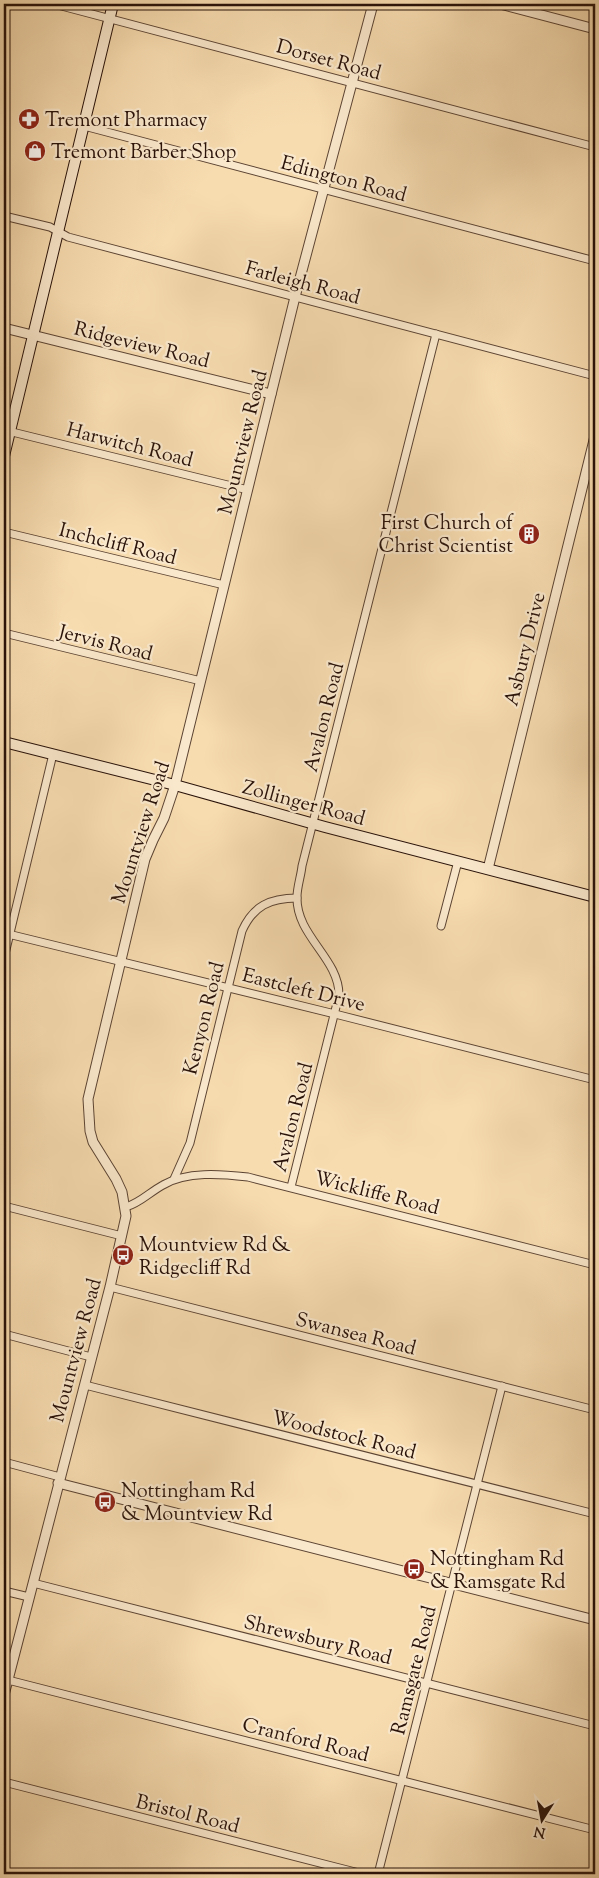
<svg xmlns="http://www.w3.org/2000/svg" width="599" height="1878" viewBox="0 0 599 1878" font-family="'Sorts Mill Goudy',serif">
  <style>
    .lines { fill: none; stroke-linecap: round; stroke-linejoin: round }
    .minor-casing { stroke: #5c4433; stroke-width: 9 }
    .tertiary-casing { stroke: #5c4433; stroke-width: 11 }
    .secondary-casing { stroke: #291209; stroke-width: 12 }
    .minor { stroke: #fae8cc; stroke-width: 7 }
    .tertiary { stroke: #fae8cc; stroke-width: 9 }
    .secondary { stroke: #fae8cc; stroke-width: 10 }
    .labels { text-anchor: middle; stroke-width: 4.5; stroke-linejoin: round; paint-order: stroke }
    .street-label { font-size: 20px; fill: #291209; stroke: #fae8cc }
    .poi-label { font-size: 20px; fill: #291209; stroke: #fae8cc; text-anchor: start }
  </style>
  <rect width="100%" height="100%" fill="#f7dcb0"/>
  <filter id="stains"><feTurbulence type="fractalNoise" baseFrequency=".004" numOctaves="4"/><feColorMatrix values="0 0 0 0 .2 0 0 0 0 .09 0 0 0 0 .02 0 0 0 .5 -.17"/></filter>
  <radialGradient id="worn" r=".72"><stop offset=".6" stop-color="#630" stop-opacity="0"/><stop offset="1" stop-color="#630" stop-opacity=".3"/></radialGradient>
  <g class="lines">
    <g class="minor-casing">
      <g id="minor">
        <path d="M54 4 595 147"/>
        <path d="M84 126 595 261"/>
        <path d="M4 216 50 227 68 237 595 376"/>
        <path d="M4 430 248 490"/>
        <path d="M4 532 224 585"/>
        <path d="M4 633 201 681"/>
        <path d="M441 926 458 861"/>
        <path d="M4 933 335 1014 595 1080"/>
        <path d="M4 958 53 754"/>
        <path d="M174 1179 190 1143 242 931C253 906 270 898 297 898"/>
        <path d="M291 1187 339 995C339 958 296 936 297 897 297 887 301 876 302 866L436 334"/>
        <path d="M4 1206 122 1236"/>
        <path d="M126 1207C140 1203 150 1192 163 1185 187 1171 221 1174 248 1177L595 1265"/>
        <path d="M110 1287 595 1410"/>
        <path d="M4 1334 91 1357"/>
        <path d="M85 1385 595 1514"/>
        <path d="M4 1462 60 1477"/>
        <path d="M33 1583 595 1726"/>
        <path d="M4 1591 29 1597"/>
        <path d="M8 1680 595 1830"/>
        <path d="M4 1782 363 1874"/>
        <path d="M378 1874 502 1386"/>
      </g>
    </g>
    <g class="tertiary-casing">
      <g id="tertiary">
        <path d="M500 4 595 29"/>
        <path d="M4 328 271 394"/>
        <path d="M488 869 595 436"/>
        <path d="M58 1483 595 1620"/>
        <path d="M4 1695 110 1287 126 1216 122 1192 116 1179 93 1142 90 1131 88 1099 145 859 153 840 164 818 175 785 295 297 373 4"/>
      </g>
    </g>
    <g class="secondary-casing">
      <g id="secondary">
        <path d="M4 456 113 4"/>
        <path d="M4 742 175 785 325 827 595 897"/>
      </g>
    </g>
    <use href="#minor" class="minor"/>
    <use href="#tertiary" class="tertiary"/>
    <use href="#secondary" class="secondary"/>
  </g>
  <defs>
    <g id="pharmacy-disc" transform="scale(1.125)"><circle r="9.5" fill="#8f2418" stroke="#fae8cc"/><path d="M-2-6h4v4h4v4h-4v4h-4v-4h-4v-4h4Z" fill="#fff"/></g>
    <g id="shop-disc" transform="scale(1.125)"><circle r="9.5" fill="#8f2418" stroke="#fae8cc"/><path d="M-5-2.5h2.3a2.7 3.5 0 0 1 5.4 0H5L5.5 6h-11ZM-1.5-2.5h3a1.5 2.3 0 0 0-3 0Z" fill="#fff"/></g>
    <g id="building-disc" transform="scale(1.125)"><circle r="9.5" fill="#8f2418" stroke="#fae8cc"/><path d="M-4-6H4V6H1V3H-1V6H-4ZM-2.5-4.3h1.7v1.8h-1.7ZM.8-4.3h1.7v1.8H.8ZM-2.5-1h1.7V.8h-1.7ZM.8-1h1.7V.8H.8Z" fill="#fff"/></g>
    <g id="bus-disc" transform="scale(1.125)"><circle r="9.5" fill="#8f2418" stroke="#fae8cc"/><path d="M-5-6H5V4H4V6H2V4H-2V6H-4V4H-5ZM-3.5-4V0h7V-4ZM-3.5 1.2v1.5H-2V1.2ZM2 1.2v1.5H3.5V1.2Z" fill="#fff"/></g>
  </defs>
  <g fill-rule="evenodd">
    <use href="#pharmacy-disc" x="29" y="119"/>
    <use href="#shop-disc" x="35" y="151"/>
    <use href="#building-disc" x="529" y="534"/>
    <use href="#bus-disc" x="123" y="1255"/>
    <use href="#bus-disc" x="105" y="1502"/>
    <use href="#bus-disc" x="414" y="1569"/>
  </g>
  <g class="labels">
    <g class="street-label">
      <text transform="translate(329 59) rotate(15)" y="7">Dorset Road</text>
      <text transform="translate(344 178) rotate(15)" y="7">Edington Road</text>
      <text transform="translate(303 282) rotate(15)" y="7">Farleigh Road</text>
      <text transform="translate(142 344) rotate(14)" y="7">Ridgeview Road</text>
      <text transform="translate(242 442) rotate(-76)" y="7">Mountview Road</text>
      <text transform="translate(130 444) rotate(14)" y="7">Harwitch Road</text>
      <text transform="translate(118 543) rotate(14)" y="7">Inchcliff Road</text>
      <text transform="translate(106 642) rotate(14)" y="7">Jervis Road</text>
      <text transform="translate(524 649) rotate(-76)" y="7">Asbury Drive</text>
      <text transform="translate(323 717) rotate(-76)" y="7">Avalon Road</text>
      <text transform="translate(304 802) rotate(15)" y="7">Zollinger Road</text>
      <text transform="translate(140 832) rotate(-72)" y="7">Mountview Road</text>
      <text transform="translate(304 989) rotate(14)" y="7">Eastcleft Drive</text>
      <text transform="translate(203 1018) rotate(-76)" y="7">Kenyon Road</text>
      <text transform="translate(292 1117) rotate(-76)" y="7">Avalon Road</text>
      <text transform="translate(377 1192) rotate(14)" y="7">Wickliffe Road</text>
      <text transform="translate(356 1333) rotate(14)" y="7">Swansea Road</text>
      <text transform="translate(75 1350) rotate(-75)" y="7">Mountview Road</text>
      <text transform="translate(344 1434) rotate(14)" y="7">Woodstock Road</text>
      <text transform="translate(318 1639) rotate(14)" y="7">Shrewsbury Road</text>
      <text transform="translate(413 1670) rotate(-76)" y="7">Ramsgate Road</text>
      <text transform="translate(306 1739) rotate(14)" y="7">Cranford Road</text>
      <text transform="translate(188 1813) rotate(14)" y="7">Bristol Road</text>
    </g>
    <g class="poi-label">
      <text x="45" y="126">Tremont Pharmacy</text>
      <text x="51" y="158">Tremont Barber Shop</text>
      <text x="513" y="529" text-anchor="end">First Church of<tspan x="513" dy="23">Christ Scientist</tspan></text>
      <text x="139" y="1251">Mountview Rd &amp;<tspan x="139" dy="23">Ridgecliff Rd</tspan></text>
      <text x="121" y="1497">Nottingham Rd<tspan x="121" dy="23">&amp; Mountview Rd</tspan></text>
      <text x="430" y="1565">Nottingham Rd<tspan x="430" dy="23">&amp; Ramsgate Rd</tspan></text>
    </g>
  </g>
  <rect width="599" height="1878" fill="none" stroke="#f7dcb0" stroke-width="20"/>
  <rect x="5" y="5" width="589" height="1868" fill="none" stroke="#291209" stroke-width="2.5"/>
  <rect x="10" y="10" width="579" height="1858" fill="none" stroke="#291209"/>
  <g transform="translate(542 1820) rotate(191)" stroke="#fae8cc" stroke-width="4" paint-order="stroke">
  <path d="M0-4L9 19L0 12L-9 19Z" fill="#291209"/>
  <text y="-8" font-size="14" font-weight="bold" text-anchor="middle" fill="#291209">N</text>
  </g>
  <rect width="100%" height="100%" filter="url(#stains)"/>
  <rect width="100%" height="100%" fill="url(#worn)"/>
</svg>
